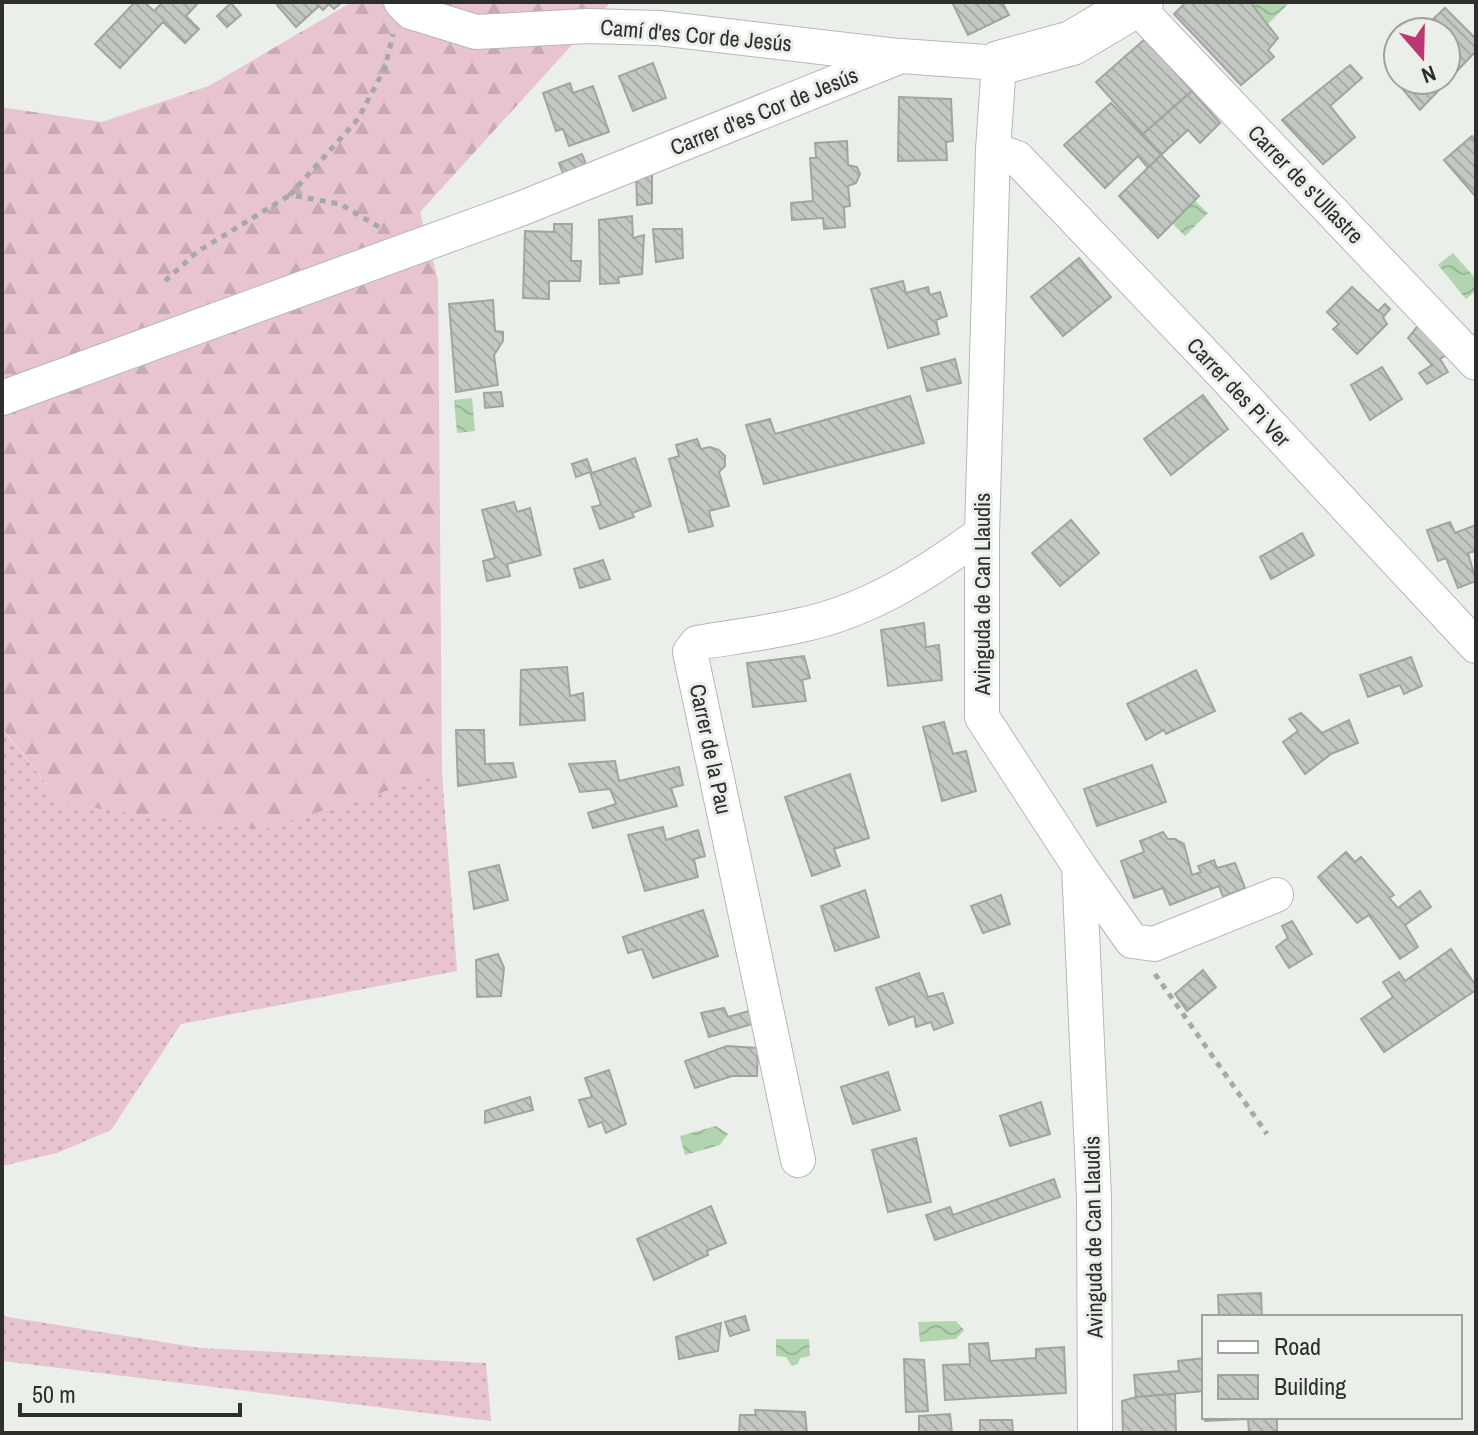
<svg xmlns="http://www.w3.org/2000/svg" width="1478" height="1435" viewBox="0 0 1478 1435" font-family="'Archivo Narrow',sans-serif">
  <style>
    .grass { fill: url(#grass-dots) }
    .forest { fill: url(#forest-firs) }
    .water { fill: url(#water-waves) }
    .building { fill: url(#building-back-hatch); stroke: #a0a5a0; stroke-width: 2 }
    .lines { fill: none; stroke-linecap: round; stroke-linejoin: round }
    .street-casing { stroke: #b5b9b4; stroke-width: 36 }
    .secondary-casing { stroke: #b5b9b4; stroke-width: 46 }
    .path { stroke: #a6aaa6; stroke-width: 5; stroke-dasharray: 6 6; stroke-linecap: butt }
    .street { stroke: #fff; stroke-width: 34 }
    .secondary { stroke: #fff; stroke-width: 44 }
    .labels { text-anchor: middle; stroke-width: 6; stroke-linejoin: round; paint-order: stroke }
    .street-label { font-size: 22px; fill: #2e2f2d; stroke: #eaefea }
  </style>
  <defs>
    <pattern id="grass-dots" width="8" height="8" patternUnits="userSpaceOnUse" patternTransform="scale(2)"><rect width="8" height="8" fill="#e7c4cf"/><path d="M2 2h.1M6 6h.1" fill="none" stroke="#c6a9b2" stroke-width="1.8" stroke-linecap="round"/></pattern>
    <pattern id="forest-firs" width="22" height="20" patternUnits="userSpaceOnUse" patternTransform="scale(2)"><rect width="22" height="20" fill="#e7c4cf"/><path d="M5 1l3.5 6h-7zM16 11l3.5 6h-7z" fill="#c6a9b2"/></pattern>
    <pattern id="water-waves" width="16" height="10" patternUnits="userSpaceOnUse" patternTransform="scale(2)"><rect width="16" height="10" fill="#b2d4af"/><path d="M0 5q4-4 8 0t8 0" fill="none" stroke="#99b697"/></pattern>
    <pattern id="building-back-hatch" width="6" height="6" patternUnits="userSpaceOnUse" patternTransform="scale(2)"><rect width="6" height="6" fill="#c4c8c3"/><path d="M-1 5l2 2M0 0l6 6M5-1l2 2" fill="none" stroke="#a9aca8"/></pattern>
  </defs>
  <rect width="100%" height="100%" fill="#eaefea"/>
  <g class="grass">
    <path d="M2 729 63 804 260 830 442 774 457 971 181 1024 111 1130 57 1153 2 1166V1061L6 1060 2 1049Z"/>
    <path d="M2 1316 200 1348 486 1363 491 1421 2 1361Z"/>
  </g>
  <path class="forest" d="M352 2H611L420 212 438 280 442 774 260 830 63 804 2 728V105L6 108 102 122 209 86Z"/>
  <g class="water">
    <path d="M1250 2H1290L1268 24Z"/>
    <path d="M1195 201 1208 213 1185 236 1172 223Z"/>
    <path d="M1453 253 1476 279V291L1466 299 1438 265Z"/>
    <path d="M472 398 475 431 457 433 454 400Z"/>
    <path d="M716 1126 728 1134 720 1145 685 1155 680 1136Z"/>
    <path d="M956 1321 964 1330 956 1339 920 1342 918 1322Z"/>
    <path d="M776 1339H809L810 1356 800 1358 798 1364 792 1366 786 1357 776 1356Z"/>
  </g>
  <g class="building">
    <path d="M135 2H144L154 11 163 2H199L186 16 199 29 185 43 163 22 120 68 95 44Z"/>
    <path d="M280 2H342L334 9 329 4 323 10 319 6 296 27 277 5Z"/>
    <path d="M952 2H1002L1009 15 968 35Z"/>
    <path d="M1186 2H1250L1278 38 1268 50 1274 57 1241 85 1174 14Z"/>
    <path d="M231 3 241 15 227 27 217 16Z"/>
    <path d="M1445 8 1476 39V51L1420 110 1401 87 1409 80H1446V32H1419Z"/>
    <path d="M1145 39 1192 91 1143 134 1096 82Z"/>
    <path d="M653 63 666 98 633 111 619 76Z"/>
    <path d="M1350 65 1362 78 1330 106 1355 137 1323 164 1282 120Z"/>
    <path d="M570 83 573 93 593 86 609 132 569 146 563 129 556 131 543 93Z"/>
    <path d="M1192 91 1220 123 1200 143 1188 130 1161 155 1143 134Z"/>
    <path d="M899 97 951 99 953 141 946 142 947 160 898 161Z"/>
    <path d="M1111 103 1161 155 1148 168 1138 156 1105 188 1064 145Z"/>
    <path d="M1472 136 1476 141V197L1444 160Z"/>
    <path d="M847 141 848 165 857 167 860 174 856 183 848 186 850 206 844 207 845 227 824 229 823 218 792 220 791 203 813 201 810 158H816L815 143Z"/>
    <path d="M582 154 587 167 564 176 559 163Z"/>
    <path d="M1161 155 1199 196 1158 238 1119 196Z"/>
    <path d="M652 165V203L637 205 636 172Z"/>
    <path d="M632 216 633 238 644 235 642 274 618 277 619 283 600 284 599 220Z"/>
    <path d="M554 224H572L571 261H581L580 281H549V299L523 298 525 231 554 232Z"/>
    <path d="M653 229H682L683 258 656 262Z"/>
    <path d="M1079 258 1111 297 1063 336 1031 297Z"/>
    <path d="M903 281 906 293 928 287 930 295 940 292 947 316 936 320 939 334 888 348 871 289Z"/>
    <path d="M1352 287 1378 311 1385 304 1390 309 1383 317 1387 324 1357 354 1333 329 1339 324 1327 312Z"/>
    <path d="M493 300 495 331 503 332V341L494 355 498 385 456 392 449 304Z"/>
    <path d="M1421 322 1452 351 1440 359 1448 372 1427 384 1419 373 1432 365 1408 338Z"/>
    <path d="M955 359 961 383 927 391 921 368Z"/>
    <path d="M1382 367 1402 399 1370 420 1351 385Z"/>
    <path d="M501 392 503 406 485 408 484 393Z"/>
    <path d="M1203 395 1228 429 1171 475 1144 439Z"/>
    <path d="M910 396 924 443 764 484 746 425 770 419 775 434Z"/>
    <path d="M697 439 701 449 710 447 719 450 725 456V466L719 472 729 506 709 511 713 526 689 532 669 459 679 456 676 445Z"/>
    <path d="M635 458 651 506 632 513 634 517 600 529 592 507 601 505 590 472 576 477 572 464 587 459 592 473Z"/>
    <path d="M514 502 517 512 530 508 541 555 507 564 510 576 487 581 483 561 495 558 482 510Z"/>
    <path d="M1071 520 1099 553 1060 586 1032 553Z"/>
    <path d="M1450 522 1455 533 1476 525V551L1468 553 1476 581 1458 588 1446 558 1438 561 1427 530Z"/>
    <path d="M1302 533 1314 555 1271 579 1260 557Z"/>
    <path d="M603 560 610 579 580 588 574 569Z"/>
    <path d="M924 623 926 647 939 645 942 680 888 686 881 630Z"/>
    <path d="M804 656 810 678 802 680 806 701 753 707 747 663Z"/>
    <path d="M1411 657 1422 686 1404 694 1400 685 1368 697 1360 675Z"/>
    <path d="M567 667 570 696 583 693 585 720 520 725 521 670Z"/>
    <path d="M1196 670 1215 711 1166 734 1164 730 1146 740 1127 704Z"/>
    <path d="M1301 713 1322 733 1349 720 1358 743 1331 754 1305 774 1283 742 1298 731 1289 719Z"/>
    <path d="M944 722 953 754 966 751 976 791 942 801 923 727Z"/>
    <path d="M456 730H484L485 764 513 763 516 777 458 786Z"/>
    <path d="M615 761 619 781 679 767 683 785 671 788 677 806 593 828 588 813 616 804 610 789 580 792 569 764Z"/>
    <path d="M1152 765 1166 802 1097 826 1084 789Z"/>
    <path d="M850 774 869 838 834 849 840 866 812 876 785 797Z"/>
    <path d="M663 827 666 840 698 830 705 856 694 859 698 877 645 891 628 835Z"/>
    <path d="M1163 832 1168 839H1175L1184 844 1192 875 1201 872 1198 866 1214 860 1217 868 1235 863 1245 888 1223 897 1219 886 1170 905 1163 888 1134 898 1121 861 1144 852 1140 841Z"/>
    <path d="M1346 852 1355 862 1361 857 1394 895 1389 898 1398 908 1420 891 1431 907 1405 925 1418 947 1400 959 1369 915 1357 923 1318 877Z"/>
    <path d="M499 865 508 900 474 909 469 872Z"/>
    <path d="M865 890 879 937 835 951 821 906Z"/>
    <path d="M1001 895 1010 924 983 933 971 906Z"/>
    <path d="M703 910 718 956 653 978 642 949 628 953 623 937Z"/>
    <path d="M1292 921 1312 954 1289 968 1276 947 1288 938 1282 926Z"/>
    <path d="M1451 949 1476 986V990L1384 1052 1361 1019 1393 997 1383 982 1399 972 1405 981Z"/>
    <path d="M498 954 504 968 501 996 477 997 476 960Z"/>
    <path d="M1203 970 1216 987 1187 1011 1175 994Z"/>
    <path d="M919 973 928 997 943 993 953 1023 934 1030 931 1022 916 1027 914 1016 889 1025 876 988Z"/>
    <path d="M724 1008 728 1017 749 1011 752 1024 709 1037 701 1013Z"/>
    <path d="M727 1046 758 1048 757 1076H732L695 1088 685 1061Z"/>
    <path d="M609 1070 626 1124 606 1133 602 1122 589 1127 579 1100 592 1097 585 1078Z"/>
    <path d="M888 1072 900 1110 853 1124 841 1087Z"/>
    <path d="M530 1097 533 1110 485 1123V1111Z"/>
    <path d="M1041 1102 1050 1134 1010 1146 1000 1116Z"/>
    <path d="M916 1138 931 1202 888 1212 872 1150Z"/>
    <path d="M1054 1179 1060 1197 935 1240 926 1215 950 1207 953 1215Z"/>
    <path d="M711 1206 726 1243 707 1251 708 1255 654 1280 637 1239Z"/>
    <path d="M1261 1293 1262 1317H1219L1218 1295Z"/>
    <path d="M745 1316 749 1330 730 1336 725 1322Z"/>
    <path d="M721 1323 718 1351 679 1359 676 1337Z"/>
    <path d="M988 1343 990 1361 1036 1358V1349L1064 1347 1066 1393 945 1400 943 1365 970 1364 969 1344Z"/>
    <path d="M1204 1358V1391L1136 1397 1134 1375 1179 1371 1178 1361Z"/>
    <path d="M904 1359 924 1360 928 1411 906 1412Z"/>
    <path d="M1175 1394 1176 1433H1123L1122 1401 1136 1397Z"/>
    <path d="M755 1410 805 1412 807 1433H739L740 1415H756Z"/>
    <path d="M950 1414 952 1433H919V1416Z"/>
    <path d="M1205 1417H1277V1433H1249L1248 1419 1205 1421Z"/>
    <path d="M980 1420H1012L1013 1433H980Z"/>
  </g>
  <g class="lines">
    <g class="street-casing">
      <g id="street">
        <path d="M401 2 411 12 476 32 588 26 659 28 897 56"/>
        <path d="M1136 6 1476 363"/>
        <path d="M993 150 1017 158 1222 373 1476 646"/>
        <path d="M2 398 520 209 901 56 999 63 993 150 982 533V717L1079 866 1094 1197 1095 1433"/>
        <path d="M1079 866 1132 941 1154 944 1276 895"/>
        <path d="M798 1160 690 652 697 643C732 637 767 633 801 625 869 611 927 573 982 533"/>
      </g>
    </g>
    <g class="secondary-casing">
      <path id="secondary" d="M999 63 1072 43 1141 2"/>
    </g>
    <g class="path">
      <path d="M379 227 340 204 290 195 358 119 385 68 393 34"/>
      <path d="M165 281 197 252 290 195"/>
      <path d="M1155 974 1267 1134"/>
    </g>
    <use href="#street" class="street"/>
    <use href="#secondary" class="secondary"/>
  </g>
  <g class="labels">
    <g class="street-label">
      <text transform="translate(696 35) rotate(5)" y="8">Camí d'es Cor de Jesús</text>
      <text transform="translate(764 111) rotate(-22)" y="8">Carrer d'es Cor de Jesús</text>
      <text transform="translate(1306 184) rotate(46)" y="8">Carrer de s'Ullastre</text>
      <text transform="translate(1239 392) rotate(47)" y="8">Carrer des Pi Ver</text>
      <text transform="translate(982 594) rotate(-90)" y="8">Avinguda de Can Llaudis</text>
      <text transform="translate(711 749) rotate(78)" y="8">Carrer de la Pau</text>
      <text transform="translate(1093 1237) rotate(-91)" y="8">Avinguda de Can Llaudis</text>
    </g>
  </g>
  <rect width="1478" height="1435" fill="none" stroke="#2e2f2d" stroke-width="8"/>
  <rect x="1202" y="1315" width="260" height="104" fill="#eaefea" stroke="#9fa29e" stroke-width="2"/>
  <rect x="1218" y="1341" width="40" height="12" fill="#ffffff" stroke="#9fa29e" stroke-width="2"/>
  <text x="1274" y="1355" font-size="24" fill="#2e2f2d">Road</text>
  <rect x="1218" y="1375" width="40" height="24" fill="url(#building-back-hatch)" stroke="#9fa29e" stroke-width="2"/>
  <text x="1274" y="1395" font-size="24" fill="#2e2f2d">Building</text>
  <g transform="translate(1422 56) rotate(160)"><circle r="38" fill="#eaefea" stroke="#9fa29e" stroke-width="2"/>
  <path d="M0-6L14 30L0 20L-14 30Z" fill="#be3674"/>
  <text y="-12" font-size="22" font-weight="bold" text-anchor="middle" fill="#2e2f2d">N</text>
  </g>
  <path d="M20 1403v12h220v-12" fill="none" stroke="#2e2f2d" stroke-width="4"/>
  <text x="32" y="1403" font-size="24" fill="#2e2f2d" stroke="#eaefea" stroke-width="6" paint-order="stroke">50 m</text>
</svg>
